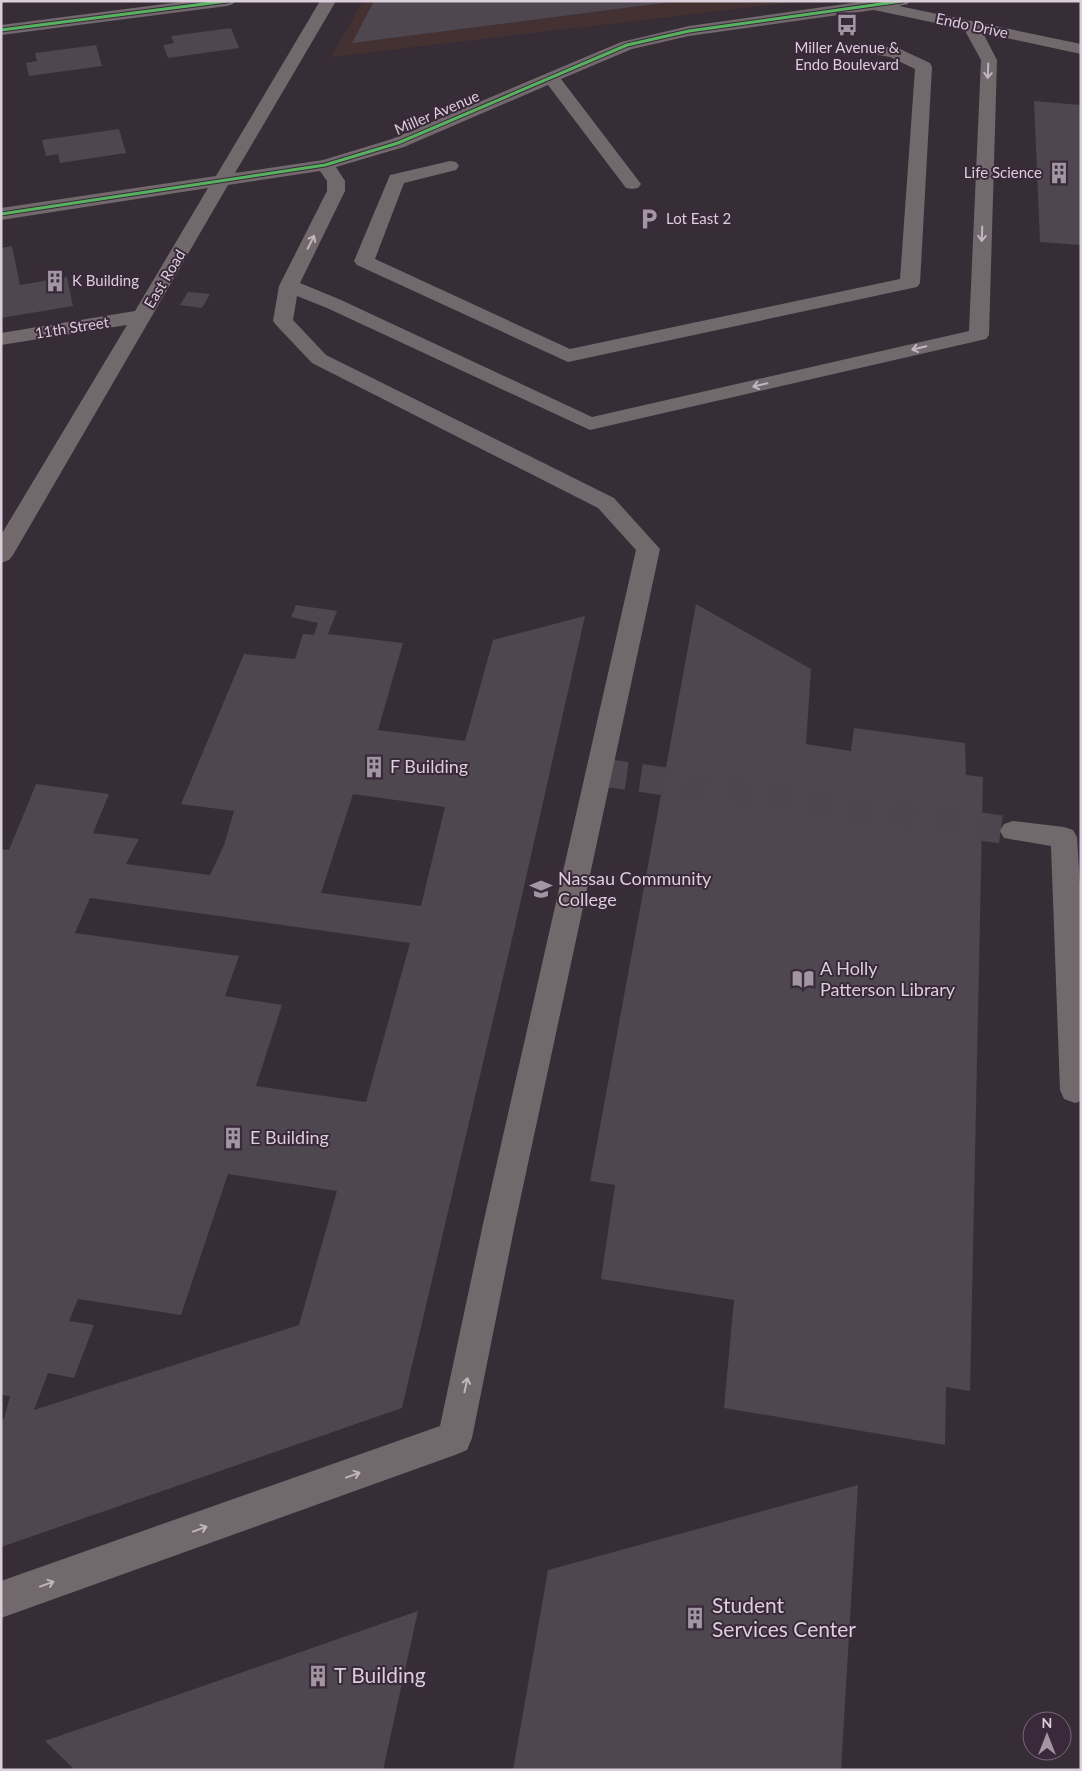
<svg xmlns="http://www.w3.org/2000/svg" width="1082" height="1771" viewBox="0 0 1082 1771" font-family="Lato,sans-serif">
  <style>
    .commercial { fill: #443132 }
    .building { fill: #4e474f; fill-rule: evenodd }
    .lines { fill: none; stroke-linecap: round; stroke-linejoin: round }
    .minor-tunnel { stroke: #4f454f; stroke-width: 28; stroke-dasharray: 28 14; stroke-linecap: butt }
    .minor { fill: #72696d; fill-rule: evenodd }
    .cycleway-casing { stroke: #3a293b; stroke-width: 5 }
    .cycleway { stroke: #56b35d; stroke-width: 3 }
    .oneway { stroke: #c0b6bf }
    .labels { text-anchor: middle; stroke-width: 4; stroke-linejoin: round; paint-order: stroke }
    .far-street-label { font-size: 15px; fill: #dacfda; stroke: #3a293b }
    .far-poi-label { font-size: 15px; fill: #dacfda; stroke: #3a293b; text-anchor: start }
    .poi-label { font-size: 18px; fill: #dacfda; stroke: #3a293b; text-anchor: start }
    .near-poi-label { font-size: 21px; fill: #dacfda; stroke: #3a293b; text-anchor: start }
  </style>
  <rect width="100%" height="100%" fill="#362d37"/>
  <path class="commercial" d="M363 1H805L331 57Z"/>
  <g class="building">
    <path d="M374 1H671V2L352 43Z"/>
    <path d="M231 28 239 48 168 58 163 45 174 43 171 36Z"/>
    <path d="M96 45 102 66 29 76 26 63 37 61 35 53Z"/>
    <path d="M1034 101 1081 105V245L1040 242Z"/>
    <path d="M119 129 126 153 60 163 58 154 46 156 42 140Z"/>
    <path d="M12 246 20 285 67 277 73 306 1 318V248Z"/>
    <path d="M188 292 210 294 202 308 180 305Z"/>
    <path d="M696 604 811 669 806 744 851 751 854 728 965 743 966 775 983 777 970 1391 946 1387 945 1445 724 1408 734 1300 601 1279 615 1185 590 1181Z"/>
    <path d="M296 605 337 611 328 634 403 643 378 730 465 741 493 640 585 616 516 922 402 1408 1 1547V1420L4 1419 10 1396 1 1395V849L9 850 36 784 109 794 93 833 139 839 126 864 210 875 224 845 234 811 181 804 244 654 295 659 303 634 314 635 318 623 291 617ZM353 794 445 807 421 906 321 893ZM90 898 410 943 366 1102 256 1086 282 1005 225 996 239 956 75 933ZM228 1174 337 1191 299 1325 34 1410 48 1373 74 1378 94 1325 69 1321 78 1299 181 1315Z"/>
    <path d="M858 1485 841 1770H513L548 1570Z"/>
    <path d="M418 1611 383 1770H75L45 1741Z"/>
  </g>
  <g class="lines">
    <path class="minor-tunnel" d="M599 772 1013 831"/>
    <g class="minor">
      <path d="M188 1H235L233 4 227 6 1 35V25Z"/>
      <path d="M320 1H336L235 173 323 160 392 139 621 42 689 26 866 1H910L908 4 899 6 1081 44V54L983 33 997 60 989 335 986 339 590 430 327 308 297 296 293 320 326 355 614 498 660 549 515 1224 472 1438 467 1450 455 1455 1 1618V1581L440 1426 483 1224 636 550 598 508 312 363 276 325 273 321 279 286 327 191V181L320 171 228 185 13 555 9 560 1 563V535L127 325 1 345V333L135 311 208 188 1 220V208L216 176ZM874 10 964 29 981 60 969 331 592 417 341 300 300 283 345 191V181L336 167 404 147 548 85 626 188 632 189 638 188 641 184 638 180 561 79 632 49 689 36Z"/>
      <path d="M861 43 900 49 930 63 932 67 920 283 917 287 568 362 357 265 354 261 390 175 450 161 456 162 459 166 456 170 404 183 375 259 570 349 900 279 915 69 890 57 855 51 853 48 855 45Z"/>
      <path d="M1013 821 1064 827 1073 830 1077 837 1081 903V1101L1075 1103 1064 1099 1060 1090 1051 846 1004 838 1000 831 1004 824Z"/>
    </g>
    <g class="cycleway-casing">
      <g id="cycleway">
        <path d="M1 30 227 1"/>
        <path d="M1 214 325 165 398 143 627 45 689 31 902 1"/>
      </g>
    </g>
    <use href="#cycleway" class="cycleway"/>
  </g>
  <defs><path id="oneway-shaft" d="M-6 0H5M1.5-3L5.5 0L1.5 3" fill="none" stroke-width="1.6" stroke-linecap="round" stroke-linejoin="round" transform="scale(1.25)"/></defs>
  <g class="oneway">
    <use href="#oneway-shaft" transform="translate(988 71) rotate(92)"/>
    <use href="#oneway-shaft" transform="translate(982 234) rotate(92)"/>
    <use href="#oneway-shaft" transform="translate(311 242) rotate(-63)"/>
    <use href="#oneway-shaft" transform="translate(919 348) rotate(167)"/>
    <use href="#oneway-shaft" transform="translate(760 385) rotate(167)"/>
    <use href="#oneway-shaft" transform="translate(466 1385) rotate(-78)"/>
    <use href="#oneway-shaft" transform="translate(353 1475) rotate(-20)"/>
    <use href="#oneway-shaft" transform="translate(200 1529) rotate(-20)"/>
    <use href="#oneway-shaft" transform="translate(47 1584) rotate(-20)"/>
  </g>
  <defs>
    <g id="bus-bare" transform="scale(1.725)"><path d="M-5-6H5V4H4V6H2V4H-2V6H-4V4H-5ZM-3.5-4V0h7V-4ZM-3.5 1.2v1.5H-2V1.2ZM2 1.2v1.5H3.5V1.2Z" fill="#a196a1" stroke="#3a293b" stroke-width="2.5" paint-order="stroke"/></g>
    <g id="building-bare" transform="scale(1.725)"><path d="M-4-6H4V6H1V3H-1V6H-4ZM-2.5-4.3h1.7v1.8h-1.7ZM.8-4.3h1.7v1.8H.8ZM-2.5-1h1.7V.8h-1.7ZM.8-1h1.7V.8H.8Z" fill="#a196a1" stroke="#3a293b" stroke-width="2.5" paint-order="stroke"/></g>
    <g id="parking-bare" transform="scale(1.725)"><path d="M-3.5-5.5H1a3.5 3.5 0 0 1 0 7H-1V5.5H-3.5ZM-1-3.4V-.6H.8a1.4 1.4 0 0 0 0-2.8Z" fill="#a196a1" stroke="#3a293b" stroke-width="2.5" paint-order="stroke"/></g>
    <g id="university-bare" transform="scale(1.725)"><path d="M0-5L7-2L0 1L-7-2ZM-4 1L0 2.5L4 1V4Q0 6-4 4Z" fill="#a196a1" stroke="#3a293b" stroke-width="2.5" paint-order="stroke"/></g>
    <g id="library-bare" transform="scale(1.725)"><path d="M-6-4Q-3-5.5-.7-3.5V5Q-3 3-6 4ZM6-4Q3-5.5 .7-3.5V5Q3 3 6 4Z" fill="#a196a1" stroke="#3a293b" stroke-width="2.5" paint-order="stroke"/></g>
  </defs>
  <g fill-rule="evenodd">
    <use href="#bus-bare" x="847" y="25"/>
    <use href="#building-bare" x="1059" y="173"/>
    <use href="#parking-bare" x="649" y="219"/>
    <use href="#building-bare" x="55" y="281"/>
    <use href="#building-bare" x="374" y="767"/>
    <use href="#university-bare" x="541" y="889"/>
    <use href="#library-bare" x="803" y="979"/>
    <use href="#building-bare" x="233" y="1138"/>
    <use href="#building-bare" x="695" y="1618"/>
    <use href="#building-bare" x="318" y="1676"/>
  </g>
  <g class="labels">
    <g class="far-street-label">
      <text transform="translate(972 26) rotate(12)" y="5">Endo Drive</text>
      <text transform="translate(437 113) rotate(-23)" y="5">Miller Avenue</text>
      <text transform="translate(165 279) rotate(-59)" y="5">East Road</text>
      <text transform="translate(72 328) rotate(-9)" y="5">11th Street</text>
    </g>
    <g class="far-poi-label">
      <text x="847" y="53" text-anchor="middle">Miller Avenue &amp;<tspan x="847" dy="17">Endo Boulevard</tspan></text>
      <text x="1042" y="178" text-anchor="end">Life Science</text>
      <text x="666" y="224">Lot East 2</text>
      <text x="72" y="286">K Building</text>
    </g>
    <g class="poi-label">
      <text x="390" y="773">F Building</text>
      <text x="558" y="885">Nassau Community<tspan x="558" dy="21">College</tspan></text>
      <text x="820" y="975">A Holly<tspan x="820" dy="21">Patterson Library</tspan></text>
      <text x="250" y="1144">E Building</text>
    </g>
    <g class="near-poi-label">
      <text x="712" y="1613">Student<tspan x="712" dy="24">Services Center</tspan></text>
      <text x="334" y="1683">T Building</text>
    </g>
  </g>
  <rect width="1082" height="1771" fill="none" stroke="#dacfda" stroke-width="5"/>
  <g transform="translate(1047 1736)"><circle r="24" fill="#3a293b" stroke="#7a6b7b"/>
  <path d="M0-4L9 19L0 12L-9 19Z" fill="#a196a1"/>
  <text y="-8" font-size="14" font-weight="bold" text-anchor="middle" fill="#dacfda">N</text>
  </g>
</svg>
